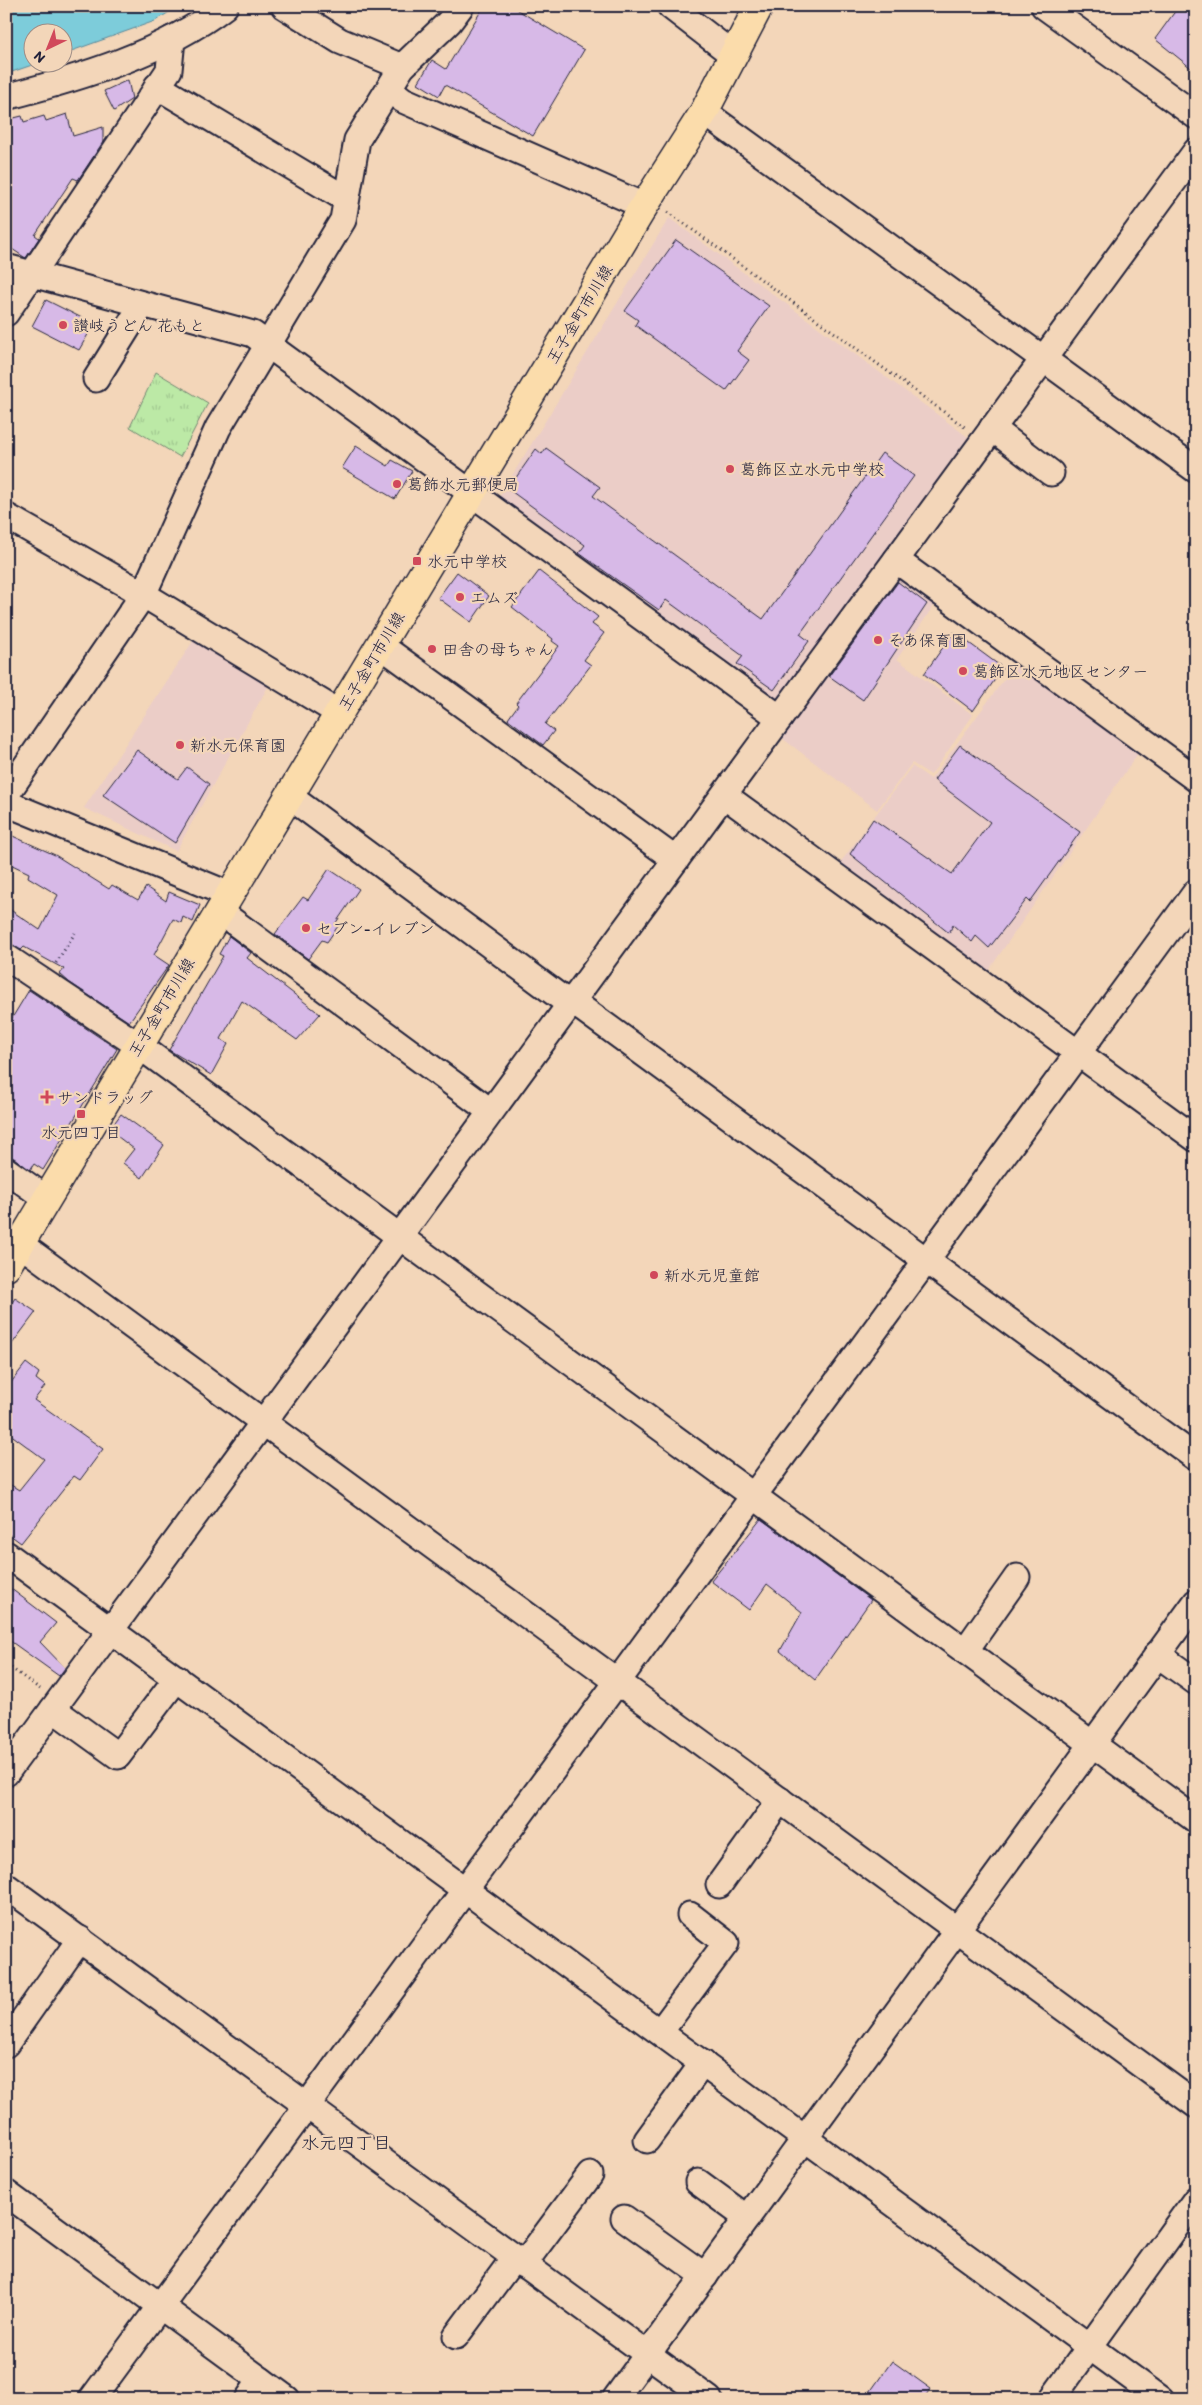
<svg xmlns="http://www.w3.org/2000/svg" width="1202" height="2405" viewBox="0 0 1202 2405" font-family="Itim,'Klee One',sans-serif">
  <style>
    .built { fill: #ebcdc7 }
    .park { fill: url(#park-tufts); stroke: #6f8670 }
    .water { fill: #7dccda; stroke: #59889a }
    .building { fill: #d7b9e7; stroke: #22223b }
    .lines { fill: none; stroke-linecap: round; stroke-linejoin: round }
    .minor-casing { stroke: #22223b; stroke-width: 29 }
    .major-casing { stroke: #22223b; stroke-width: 31 }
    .path { stroke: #22223b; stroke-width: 3; stroke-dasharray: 1 4; stroke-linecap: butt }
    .minor { stroke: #f3d6b9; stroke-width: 25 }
    .major { stroke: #fbdcab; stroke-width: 28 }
    .poi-dot { fill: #d1495b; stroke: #f3d6b9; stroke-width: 2 }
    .labels { text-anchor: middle; stroke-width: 4.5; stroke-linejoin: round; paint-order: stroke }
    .street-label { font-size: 16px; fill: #22223b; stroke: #f3d6b9 }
    .poi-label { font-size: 16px; fill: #22223b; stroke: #f3d6b9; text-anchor: start }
    .neighbourhood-label { font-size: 18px; fill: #22223b; stroke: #f3d6b9 }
  </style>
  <defs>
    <pattern id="park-tufts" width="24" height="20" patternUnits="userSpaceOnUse" patternTransform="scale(1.25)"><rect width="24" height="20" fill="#bce9a6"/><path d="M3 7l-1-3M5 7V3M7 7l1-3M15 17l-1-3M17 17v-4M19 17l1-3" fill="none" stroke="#a1c890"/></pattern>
  </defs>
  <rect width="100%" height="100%" fill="#f3d6b9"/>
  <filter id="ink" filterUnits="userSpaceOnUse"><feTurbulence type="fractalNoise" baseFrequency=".02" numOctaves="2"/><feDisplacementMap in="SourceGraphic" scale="10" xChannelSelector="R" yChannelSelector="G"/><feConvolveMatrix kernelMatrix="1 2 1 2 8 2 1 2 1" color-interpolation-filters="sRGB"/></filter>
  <g filter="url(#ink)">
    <g class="built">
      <path d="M669 218 968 437 780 697 767 699 496 502Z"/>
      <path d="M896 568 938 600 897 659 973 715 931 775 912 763 877 810 778 735Z"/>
      <path d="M197 635 270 683 176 851 84 808Z"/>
      <path d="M1016 663 1139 752 984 977 837 867 912 766 931 779Z"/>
    </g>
    <path class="park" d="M156 372 208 403 180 457 130 427Z"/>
    <path class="water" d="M6 6H179L155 21 63 54 62 32H32V62L38 63 6 74Z"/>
    <g class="building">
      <path d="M484 6H511L584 50 533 136 445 85 439 96 418 83 432 60 446 69Z"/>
      <path d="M1179 6H1196V72L1155 39Z"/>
      <path d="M128 80 132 99 114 111 104 91Z"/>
      <path d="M67 114 73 136 103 127V142L78 180 73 178 35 235 39 238 26 258 24 257 6 245V120L22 116 24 122 44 116 46 121Z"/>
      <path d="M676 240 769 306 737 351 749 360 726 391 635 325 638 320 625 311Z"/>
      <path d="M46 300 94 324 79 350 32 326Z"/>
      <path d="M356 446 388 466 392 460 412 471 395 499 342 468Z"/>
      <path d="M546 448 600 487 593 496 763 619 882 453 914 476 800 634 809 641 774 690 737 664 743 656 666 600 659 610 579 553 585 545 508 489 536 449 542 454Z"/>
      <path d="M539 571 598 617 592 624 604 633 584 660 591 665 545 724 554 731 543 745 508 719 518 705 516 703 559 646 552 641 553 639 512 607Z"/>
      <path d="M457 572 489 596 471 622 438 598Z"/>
      <path d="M898 582 927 604 863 700 829 676Z"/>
      <path d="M954 632 1003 668 973 711 924 674Z"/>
      <path d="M960 745 1080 832 1030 902 1027 899 989 948 976 936 972 942 953 925 949 933 850 854 873 819 952 874 990 822 934 780Z"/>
      <path d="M137 750 178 779 187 767 209 784 175 843 103 795Z"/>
      <path d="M6 833 55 855 109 889 112 885 138 900 146 887 166 901 169 892 200 905 193 922 183 917 181 923 173 919 154 955 169 965 129 1022 70 983 60 974 64 969 24 947 21 950 6 943V907L40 930 58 895 28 877 29 873 6 862Z"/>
      <path d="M329 869 359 889 335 924 338 926 327 942 322 940 308 959 275 934 303 897 308 900Z"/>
      <path d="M229 936 251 953 247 958 320 1014 297 1040 242 1001 221 1039 228 1044 211 1075 169 1050 223 956 219 954Z"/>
      <path d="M29 990 117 1049 43 1170 34 1164 30 1170 14 1158 6 1156V1028Z"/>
      <path d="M121 1114 164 1145 142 1178 123 1163 134 1149 109 1130Z"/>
      <path d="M15 1298 36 1312 6 1352V1312Z"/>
      <path d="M26 1363 39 1373 36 1379 45 1386 34 1400 103 1449 80 1480 74 1476 21 1543 6 1532V1482L19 1490 44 1459 6 1431V1389Z"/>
      <path d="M761 1519 871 1600 815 1680 780 1651 802 1612 767 1584 749 1610 711 1581Z"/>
      <path d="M6 1585 56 1623 40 1642 65 1668 59 1676 6 1638Z"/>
      <path d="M892 2361 931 2389 924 2399H865Z"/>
    </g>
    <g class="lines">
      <g class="minor-casing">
        <g id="minor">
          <path d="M284 6 340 41 402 67"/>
          <path d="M670 6 732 54"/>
          <path d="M1044 6 1196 116"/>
          <path d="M157 86 346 199"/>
          <path d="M390 90 403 100 644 206"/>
          <path d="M6 97C79 78 164 53 225 6"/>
          <path d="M704 112 1196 470"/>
          <path d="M6 267 253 334 780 718"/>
          <path d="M6 313 169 70 172 39"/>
          <path d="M96 379 142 305"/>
          <path d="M992 428 1051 473"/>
          <path d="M6 516 131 587 339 713"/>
          <path d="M896 560 1196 779"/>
          <path d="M380 645 676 860"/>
          <path d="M6 795 143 595 218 428 343 220 357 140 402 67 449 22 461 6"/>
          <path d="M724 795 1196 1139"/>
          <path d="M289 796 560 997 572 1001 1196 1458"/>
          <path d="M6 803 228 894"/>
          <path d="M219 911 490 1111"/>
          <path d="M6 957 138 1045 1196 1820"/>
          <path d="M6 1170 47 1199"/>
          <path d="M20 1244 1196 2105"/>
          <path d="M6 1554 1161 2399"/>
          <path d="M965 1651 1017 1577"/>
          <path d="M1157 1654 1196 1682"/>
          <path d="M53 1709 118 1756 177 1678"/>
          <path d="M6 1773 1196 151"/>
          <path d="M719 1885 780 1800"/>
          <path d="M6 1886 709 2399"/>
          <path d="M660 2032 726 1943 690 1915"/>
          <path d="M6 2044 80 1939"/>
          <path d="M647 2140 703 2063"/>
          <path d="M698 2182 747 2218"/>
          <path d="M6 2193 287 2399"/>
          <path d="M624 2218 705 2276"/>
          <path d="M523 2265 590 2175"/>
          <path d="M456 2336 514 2258"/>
          <path d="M92 2399 1196 892"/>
          <path d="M248 2399 261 2380"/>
          <path d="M615 2399 1196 1602"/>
          <path d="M1052 2399 1196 2199"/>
        </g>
      </g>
      <g class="major-casing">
        <path id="major" d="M6 1267 644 206 704 112 759 6"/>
      </g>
      <g class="path">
        <path d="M668 212 966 428"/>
        <path d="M56 963 75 933"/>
        <path d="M7 1665 40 1689"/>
      </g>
      <use href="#minor" class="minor"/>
      <use href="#major" class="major"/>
    </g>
  </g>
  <g class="poi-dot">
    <circle cx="63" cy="325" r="5"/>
    <circle cx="730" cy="469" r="5"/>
    <circle cx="397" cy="484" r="5"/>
    <rect x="412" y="556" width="10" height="10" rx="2.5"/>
    <circle cx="460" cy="597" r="5"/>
    <circle cx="878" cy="640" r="5"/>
    <circle cx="432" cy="649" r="5"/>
    <circle cx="963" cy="671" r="5"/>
    <circle cx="180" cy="745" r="5"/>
    <circle cx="306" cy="928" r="5"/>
    <path d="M44.5 1089.5h5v5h5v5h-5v5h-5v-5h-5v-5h5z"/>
    <rect x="76" y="1109" width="10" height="10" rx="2.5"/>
    <circle cx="654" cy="1275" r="5"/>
  </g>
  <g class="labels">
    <g class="street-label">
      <text transform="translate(579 314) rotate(-59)" y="6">王子金町市川線</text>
      <text transform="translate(371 661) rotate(-59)" y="6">王子金町市川線</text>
      <text transform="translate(161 1007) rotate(-59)" y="6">王子金町市川線</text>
    </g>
    <g class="poi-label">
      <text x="73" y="331">讃岐うどん 花もと</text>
      <text x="740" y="475">葛飾区立水元中学校</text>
      <text x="407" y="490">葛飾水元郵便局</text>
      <text x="427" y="567">水元中学校</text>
      <text x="470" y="603">エムズ</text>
      <text x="888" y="646">そあ保育園</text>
      <text x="442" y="655">田舎の母ちゃん</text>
      <text x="973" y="677">葛飾区水元地区センター</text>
      <text x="190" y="751">新水元保育園</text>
      <text x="316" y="934">セブン-イレブン</text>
      <text x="57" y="1103">サンドラッグ</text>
      <text x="81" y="1138" text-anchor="middle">水元四丁目</text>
      <text x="664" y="1281">新水元児童館</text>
    </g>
    <g class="neighbourhood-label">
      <text x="346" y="2149">水元四丁目</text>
    </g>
  </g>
  <rect width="1202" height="2405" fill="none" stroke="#f3d6b9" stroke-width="25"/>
  <rect x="12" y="12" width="1177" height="2380" fill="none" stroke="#22223b" stroke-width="2" filter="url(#ink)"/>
  <g transform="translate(48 48) rotate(223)"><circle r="24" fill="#f3d6b9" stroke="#9f8e87"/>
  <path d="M0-4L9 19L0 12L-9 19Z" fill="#d1495b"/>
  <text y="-8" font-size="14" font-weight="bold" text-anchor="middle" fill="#22223b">N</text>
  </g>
</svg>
